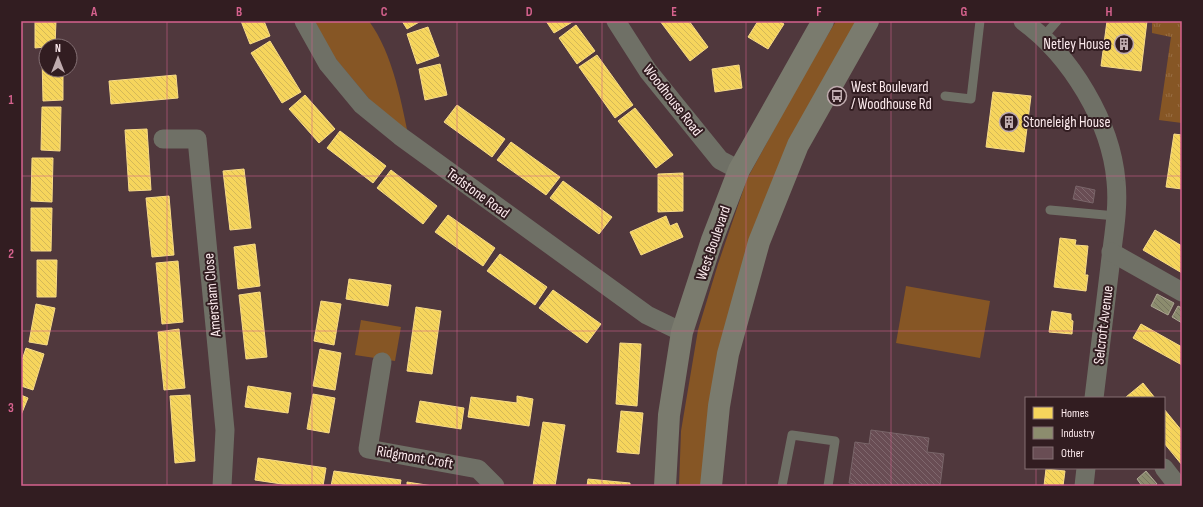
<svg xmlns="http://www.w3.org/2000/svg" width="1203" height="507" viewBox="0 0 1203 507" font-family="'Sofia Sans Condensed',sans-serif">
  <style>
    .grass { fill: #865625 }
    .park { fill: url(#park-tufts) }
    .homes { fill: url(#homes-back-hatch); stroke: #f8db88 }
    .industry { fill: url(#industry-back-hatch); stroke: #aea894 }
    .building { fill: url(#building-back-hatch); stroke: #796569 }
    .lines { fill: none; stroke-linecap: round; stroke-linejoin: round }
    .service { stroke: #6f7066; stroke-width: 9 }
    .minor { stroke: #6f7066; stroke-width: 19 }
    .secondary { stroke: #7a7b6e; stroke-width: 22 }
    .grid { fill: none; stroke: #d6628e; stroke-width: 1; stroke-opacity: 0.55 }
    .labels { text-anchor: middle; stroke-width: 4; stroke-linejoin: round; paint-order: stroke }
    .poi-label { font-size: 15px; fill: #fceaed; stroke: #321d21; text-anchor: start }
    .street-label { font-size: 15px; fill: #fceaed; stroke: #321d21 }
    .neatline { fill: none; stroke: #d6628e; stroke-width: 1.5 }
    .grid-label { font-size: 13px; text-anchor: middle; font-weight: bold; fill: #d6628e }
  </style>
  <defs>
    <pattern id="park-tufts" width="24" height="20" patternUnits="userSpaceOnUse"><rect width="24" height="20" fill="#865625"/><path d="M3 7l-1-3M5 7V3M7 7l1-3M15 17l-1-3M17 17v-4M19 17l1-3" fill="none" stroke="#986e45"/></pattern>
    <pattern id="homes-back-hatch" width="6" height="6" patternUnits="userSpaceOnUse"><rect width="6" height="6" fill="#f6d55c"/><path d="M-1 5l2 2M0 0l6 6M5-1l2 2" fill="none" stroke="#d4b858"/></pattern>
    <pattern id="industry-back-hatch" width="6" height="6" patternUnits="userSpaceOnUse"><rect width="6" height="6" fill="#8c8c6e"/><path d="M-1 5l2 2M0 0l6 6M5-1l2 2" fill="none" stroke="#767460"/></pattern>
    <pattern id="building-back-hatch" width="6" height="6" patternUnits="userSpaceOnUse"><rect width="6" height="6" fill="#694d54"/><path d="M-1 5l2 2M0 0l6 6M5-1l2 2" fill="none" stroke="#7f676d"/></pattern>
  </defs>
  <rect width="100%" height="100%" fill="#50383d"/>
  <g class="grass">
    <path d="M304 21H369C394 56 401 102 410 143L400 136Z"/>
    <path d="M836 21H857L805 112 702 486H679L681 431 698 330 718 264 747 179 802 78Z"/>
    <path d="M906 286 990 301 980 358 896 343Z"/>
    <path d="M361 320 401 327 395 361 355 355Z"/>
  </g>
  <path class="park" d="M1152 21H1182V123L1159 120 1171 37 1152 33Z"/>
  <g class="homes">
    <path d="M35 21H56L55 46 35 48Z"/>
    <path d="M241 21H264L270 36 250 44Z"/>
    <path d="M402 21H421L407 29Z"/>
    <path d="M546 21H574L554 33Z"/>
    <path d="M660 21H689L708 47 690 61Z"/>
    <path d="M758 21H779L784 24 768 49 748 37Z"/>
    <path d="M1107 21H1147L1141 71 1101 66Z"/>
    <path d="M576 25 595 51 577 64 559 38Z"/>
    <path d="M428 27 439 56 417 64 407 34Z"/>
    <path d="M270 41 301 92 282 103 251 53Z"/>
    <path d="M597 55 633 105 615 118 579 67Z"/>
    <path d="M42 56H46V70H63V100L43 101Z"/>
    <path d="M440 64 447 95 425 100 419 69Z"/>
    <path d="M739 65 742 88 715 92 712 69Z"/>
    <path d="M176 75 178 98 111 104 109 81Z"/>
    <path d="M993 92 1031 96 1024 152 986 147Z"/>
    <path d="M305 95 335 129 319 143 289 109Z"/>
    <path d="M457 105 505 139 492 157 444 122Z"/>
    <path d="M42 107H61L60 151 41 150Z"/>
    <path d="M635 108 673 155 656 168 618 121Z"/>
    <path d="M147 129 151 190 129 191 125 130Z"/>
    <path d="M340 131 386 166 373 183 327 148Z"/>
    <path d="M1174 134 1182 135V189L1166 187Z"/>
    <path d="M511 142 560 177 546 195 497 160Z"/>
    <path d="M32 158H53L52 202 31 201Z"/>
    <path d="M244 169 251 228 230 230 223 171Z"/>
    <path d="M391 170 437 206 423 224 377 188Z"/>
    <path d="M683 173V211L658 212V174Z"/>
    <path d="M563 181 612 217 599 234 550 198Z"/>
    <path d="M169 196 174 255 152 257 146 198Z"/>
    <path d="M31 208H52L51 251H31Z"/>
    <path d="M448 215 495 248 483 266 435 232Z"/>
    <path d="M666 216 670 226 677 223 683 237 641 255 630 232Z"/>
    <path d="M1155 230 1182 246V273L1143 250Z"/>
    <path d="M1060 238 1076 240 1075 245 1088 246 1085 275H1088L1086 291 1054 287Z"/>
    <path d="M255 244 260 286 238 289 234 247Z"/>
    <path d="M500 254 547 287 535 305 487 271Z"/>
    <path d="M37 260H57L56 297H37Z"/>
    <path d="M178 261 183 322 162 324 156 263Z"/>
    <path d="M349 279 391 285 388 306 346 299Z"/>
    <path d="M553 290 601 324 587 343 539 308Z"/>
    <path d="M260 292 267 357 246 359 239 295Z"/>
    <path d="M321 301 341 304 334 345 314 341Z"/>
    <path d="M36 304 55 308 47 345 29 342Z"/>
    <path d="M416 307 441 311 432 374 407 371Z"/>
    <path d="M1052 311 1071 314V320L1073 321 1072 334 1049 332Z"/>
    <path d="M1141 324 1182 347V365L1133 338Z"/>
    <path d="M179 329 185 388 164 390 158 332Z"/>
    <path d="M620 343 641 344 637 406 616 404Z"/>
    <path d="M26 348 44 354 33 390 21 386V363Z"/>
    <path d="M320 349 341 353 335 390 313 386Z"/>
    <path d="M1143 383 1155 398H1127L1126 397Z"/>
    <path d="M248 386 291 393 288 413 245 407Z"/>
    <path d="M313 394 335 398 329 433 307 429Z"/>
    <path d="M21 395 28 398 21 415Z"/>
    <path d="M190 395 195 461 175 463 170 396Z"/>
    <path d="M517 396 533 399 529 426 468 417 471 397 517 403Z"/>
    <path d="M420 401 464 408 461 429 416 422Z"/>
    <path d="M1164 409 1182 431V465L1164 443Z"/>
    <path d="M621 411 643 413 639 454 617 452Z"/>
    <path d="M543 422 565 425 555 486H533Z"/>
    <path d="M258 458 326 468 323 486H295L255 480Z"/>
    <path d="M1046 469 1065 471 1063 486H1044Z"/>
    <path d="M334 471 401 480 400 486H331Z"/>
    <path d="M588 479 630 483V486H587Z"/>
    <path d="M407 482 433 486H407Z"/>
  </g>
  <g class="industry">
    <path d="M1157 294 1174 303 1168 315 1151 306Z"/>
    <path d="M1178 306 1182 308V323L1172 317Z"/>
    <path d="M1146 471 1157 484 1154 486H1142L1137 479Z"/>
  </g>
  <g class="building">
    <path d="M1076 186 1095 190 1093 203 1073 199Z"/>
    <path d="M871 430 929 438 927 452 944 454 940 486H864L849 483 855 442 869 444Z"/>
  </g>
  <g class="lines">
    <g class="service">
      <path d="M1043 37 1057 21"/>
      <path d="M945 96 971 99 980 21"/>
      <path d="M1050 210 1116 216"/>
      <path d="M782 486 792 435 835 441 828 486"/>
    </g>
    <g class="minor">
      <path d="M304 21 328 64 362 105 400 136 647 315 682 332"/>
      <path d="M616 21 648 71 720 160 739 170"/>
      <path d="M1023 21C1071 56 1111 122 1116 181 1119 209 1113 238 1110 266 1105 310 1099 354 1094 398"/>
      <path d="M163 139H197L225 430 222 486"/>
      <path d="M1111 252 1182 292"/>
      <path d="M382 362 368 449 478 469 495 486"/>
      <path d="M1164 468 1178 486"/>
      <path d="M1084 486 1086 468"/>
    </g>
    <g class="secondary">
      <path d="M665 486 669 415 682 332 712 240 739 170 823 21"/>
      <path d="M711 486 719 406 728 354 759 242 798 145 868 21"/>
    </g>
  </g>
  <path class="grid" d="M167 21V486M312 21V486M457 21V486M602 21V486M746 21V486M891 21V486M1036 21V398M21 176H1182M21 331H1182M1036 468V486"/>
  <defs>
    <g id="building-ring" transform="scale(1)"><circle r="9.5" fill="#321d21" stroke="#c0acaf" stroke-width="1.5"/><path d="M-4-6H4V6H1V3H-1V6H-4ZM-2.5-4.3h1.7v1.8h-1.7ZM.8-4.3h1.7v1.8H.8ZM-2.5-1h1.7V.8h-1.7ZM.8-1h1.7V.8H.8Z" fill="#c0acaf"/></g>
    <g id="bus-ring" transform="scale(1)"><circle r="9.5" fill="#321d21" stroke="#c0acaf" stroke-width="1.5"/><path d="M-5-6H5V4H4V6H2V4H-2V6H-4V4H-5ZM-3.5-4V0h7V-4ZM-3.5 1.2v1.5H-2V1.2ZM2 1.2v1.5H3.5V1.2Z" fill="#c0acaf"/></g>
  </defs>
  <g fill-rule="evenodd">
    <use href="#building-ring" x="1124" y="44"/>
    <use href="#bus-ring" x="837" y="96"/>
    <use href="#building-ring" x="1009" y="122"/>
  </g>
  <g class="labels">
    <g class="poi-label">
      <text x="1110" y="49" text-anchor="end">Netley House</text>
      <text x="851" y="92">West Boulevard<tspan x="851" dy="17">/ Woodhouse Rd</tspan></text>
      <text x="1023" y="127">Stoneleigh House</text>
    </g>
    <g class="street-label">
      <text transform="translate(673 100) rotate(52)" y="5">Woodhouse Road</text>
      <text transform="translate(478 193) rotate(36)" y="5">Tedstone Road</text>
      <text transform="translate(713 243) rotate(-71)" y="5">West Boulevard</text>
      <text transform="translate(212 295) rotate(-95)" y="5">Amersham Close</text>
      <text transform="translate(1103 325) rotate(-83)" y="5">Selcroft Avenue</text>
      <text transform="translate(415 457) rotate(10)" y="5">Ridgmont Croft</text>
    </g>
  </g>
  <rect width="1203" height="507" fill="none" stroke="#321d21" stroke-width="44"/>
  <rect x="1025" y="397" width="140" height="72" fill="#321d21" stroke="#836f73"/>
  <rect x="1033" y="407" width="20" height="12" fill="#f6d55c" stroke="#836f73"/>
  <text x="1061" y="417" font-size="12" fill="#fceaed">Homes</text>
  <rect x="1033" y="427" width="20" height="12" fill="#8c8c6e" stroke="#836f73"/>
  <text x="1061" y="437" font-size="12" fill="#fceaed">Industry</text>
  <rect x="1033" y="447" width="20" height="12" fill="#694d54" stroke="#836f73"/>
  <text x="1061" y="457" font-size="12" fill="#fceaed">Other</text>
  <g transform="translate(58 58)"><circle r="19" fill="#321d21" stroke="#836f73"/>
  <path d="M0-3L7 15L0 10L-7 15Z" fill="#c0acaf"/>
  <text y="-6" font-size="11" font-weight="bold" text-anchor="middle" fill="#fceaed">N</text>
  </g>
  <rect x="22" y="22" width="1159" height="463" class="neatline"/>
  <g class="grid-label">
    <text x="94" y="16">A</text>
    <text x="239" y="16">B</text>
    <text x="384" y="16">C</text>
    <text x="529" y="16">D</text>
    <text x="674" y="16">E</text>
    <text x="819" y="16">F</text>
    <text x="964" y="16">G</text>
    <text x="1109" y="16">H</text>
    <text x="11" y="104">1</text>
    <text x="11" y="258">2</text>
    <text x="11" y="412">3</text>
  </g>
</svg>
